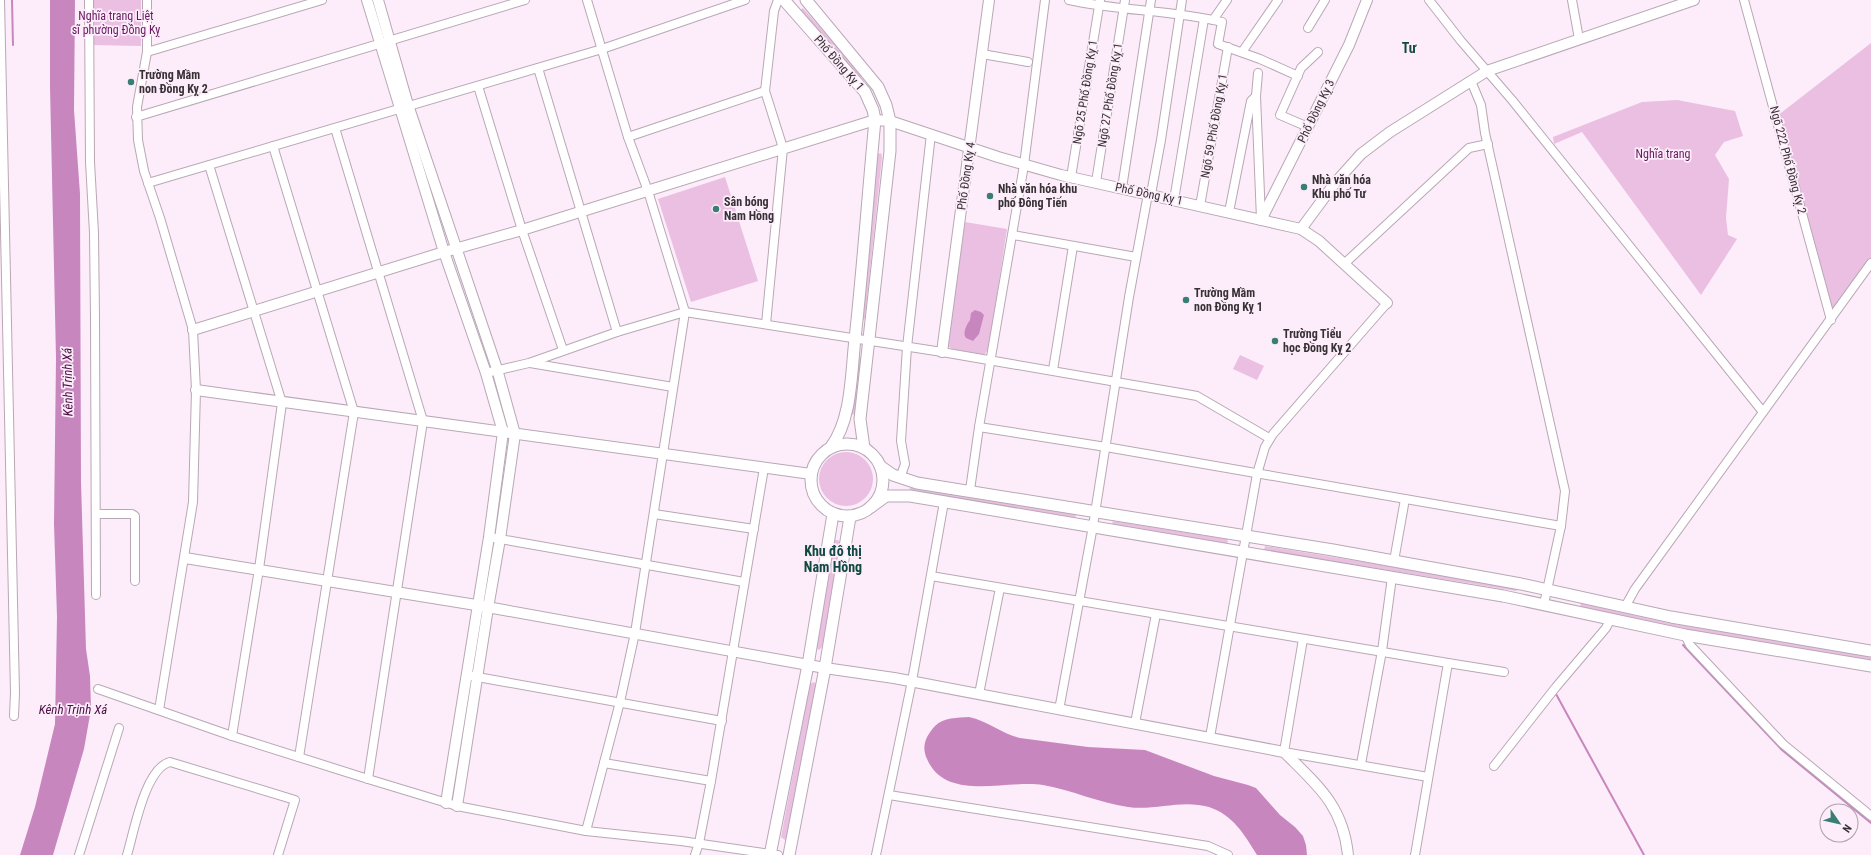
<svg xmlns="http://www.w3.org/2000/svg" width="1871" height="855" viewBox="0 0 1871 855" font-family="'Roboto Condensed',sans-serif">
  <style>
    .green { fill: #eabfe2 }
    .water { fill: #c886be }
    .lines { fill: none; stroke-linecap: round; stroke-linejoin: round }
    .stream { stroke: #c886be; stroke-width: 2 }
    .minor-casing { stroke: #b8a8b5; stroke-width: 10 }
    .tertiary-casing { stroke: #b8a8b5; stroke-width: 12 }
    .secondary-casing { stroke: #b8a8b5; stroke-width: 13 }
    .minor { stroke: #fff; stroke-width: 8 }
    .tertiary { stroke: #fff; stroke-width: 10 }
    .secondary { stroke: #fff; stroke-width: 11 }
    .poi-dot { fill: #397e74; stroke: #fdedfa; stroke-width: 1.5 }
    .labels { text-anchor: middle; stroke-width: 3.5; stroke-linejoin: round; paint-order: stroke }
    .park-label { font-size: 12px; fill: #67185f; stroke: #fdedfa }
    .street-label { font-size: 12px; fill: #373136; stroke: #fdedfa }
    .poi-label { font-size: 12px; font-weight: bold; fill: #373136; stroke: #fdedfa; text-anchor: start }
    .water-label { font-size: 13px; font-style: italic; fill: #4a0f45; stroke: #fdedfa }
    .quarter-label { font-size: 14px; font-weight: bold; fill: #0e4a42; stroke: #fdedfa }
  </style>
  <rect width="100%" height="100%" fill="#fdedfa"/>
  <g class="green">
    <path d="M93 0H141V46L91 45Z"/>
    <path d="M803 8 862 75 861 77 858 76 801 12 800 10Z"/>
    <path d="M1871 43V263L1831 320 1777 116Z"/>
    <path d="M1677 100 1735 111 1743 136 1724 142 1715 155 1729 179 1726 218 1728 235 1737 239 1701 295 1582 132 1554 144 1553 137 1642 102Z"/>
    <path d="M881 153 882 157 865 318 862 322 860 321 877 154Z"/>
    <path d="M725 177 758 281 691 302 658 199Z"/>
    <path d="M965 222 1007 229 989 348 985 354 982 355 952 349 948 346Z"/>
    <path d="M1240 355 1264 366 1257 380 1233 369Z"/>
    <path d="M858 356 861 358 855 413 852 415 851 414Z"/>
    <circle cx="846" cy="479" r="27"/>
    <path d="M912 487 1075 514 1076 516 1075 518 910 491 909 489Z"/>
    <path d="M1113 521 1227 539 1228 542 1226 544 1115 525 1112 524Z"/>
    <path d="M834 540H838L840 543 824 645 819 650 816 648Z"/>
    <path d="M1265 546 1517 587 1518 589 1516 591 1266 550H1264Z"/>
    <path d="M1580 603 1668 623 1871 656V661L1675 628 1588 609 1581 607Z"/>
    <path d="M814 682 816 684 787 839 785 840 781 837 810 684Z"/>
  </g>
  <g class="water">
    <path d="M50 0H75L74 110 80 194 81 482 86 649 90 676 91 709 84 749 53 855H20L35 807 55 724 57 617 54 524 56 358 50 87Z"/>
    <path d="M975 310 981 312 984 315 979 334 973 341 966 338C962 333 967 324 970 320L971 313Z"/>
    <path d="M969 717C988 721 1002 734 1020 738L1088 747 1145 750 1214 776 1248 785 1256 788 1280 815 1295 827 1303 836 1306 845 1307 855H1257C1244 834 1233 815 1209 807 1181 799 1155 811 1128 807 1099 803 1072 790 1043 785 1008 779 946 803 927 759 921 746 926 736 935 726 944 717 957 718 969 717Z"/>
  </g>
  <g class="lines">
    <g class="stream">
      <path d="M12 0 13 45"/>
      <path d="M1683 645 1782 750 1871 823"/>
      <path d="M1556 694 1644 855"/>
    </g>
    <g class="minor-casing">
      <g id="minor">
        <path d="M0 0 15 693 14 716"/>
        <path d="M89 0 90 162 94 233 95 318 96 595"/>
        <path d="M147 0V52L137 107 138 140 144 171 160 218 193 330 196 390 193 502 159 710"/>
        <path d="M1069 0C1119 11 1172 10 1222 22L1218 44 1260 59 1298 76"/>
        <path d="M1429 0 1461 41 1512 100 1763 412"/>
        <path d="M1572 0 1579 39"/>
        <path d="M1744 0 1831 320"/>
        <path d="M1213 20 1227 0"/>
        <path d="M1308 28 1325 0"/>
        <path d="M147 52 322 0"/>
        <path d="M1242 52 1278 0"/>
        <path d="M982 54 1028 62"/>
        <path d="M538 68 617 332"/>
        <path d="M1258 73 1256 96 1261 219"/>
        <path d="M1471 81 1481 105 1485 133 1565 491 1561 526 1544 604"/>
        <path d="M478 86 522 230 563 350"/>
        <path d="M136 117 525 0"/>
        <path d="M1308 127 1280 115 1301 68 1318 52"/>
        <path d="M335 128 423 421 368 779"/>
        <path d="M628 137 765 91"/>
        <path d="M273 146 354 412 299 757"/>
        <path d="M209 165 282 403 259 569 232 736"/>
        <path d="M1071 177 1100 0"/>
        <path d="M1096 182 1125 0"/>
        <path d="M148 183 602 49 745 0"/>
        <path d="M1122 188 1151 0"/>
        <path d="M1151 194 1161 140 1182 0"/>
        <path d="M1174 200 1204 19"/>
        <path d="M1200 206 1228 47"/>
        <path d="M1229 212 1251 101 1256 96"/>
        <path d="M1013 235 1136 257"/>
        <path d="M1344 264 1469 148 1488 144"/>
        <path d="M766 324 783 148 765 91 774 11 778 0"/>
        <path d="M530 363 673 387"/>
        <path d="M1053 370 1073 246"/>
        <path d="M486 373 529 363 617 332 685 312 942 352 1186 394 1197 396 1269 438"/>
        <path d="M979 427 1106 447 1561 526"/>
        <path d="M900 478 905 464 901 441 907 347 931 134"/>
        <path d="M970 490 979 427 1024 165 1045 0"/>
        <path d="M96 514H132L135 516V581"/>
        <path d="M654 514 754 529"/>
        <path d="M489 537 744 582"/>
        <path d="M1394 561 1405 499"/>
        <path d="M931 576 1448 663"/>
        <path d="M1625 607 1635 589 1871 263"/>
        <path d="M1685 635 1690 645 1783 744 1871 816"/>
        <path d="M1303 639 1284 752 1428 777"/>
        <path d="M472 676 722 721"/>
        <path d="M98 689 232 736 368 779 457 806 586 831 681 841 778 855"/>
        <path d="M979 694 1000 588"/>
        <path d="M1059 710 1093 526 1129 297 1148 194"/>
        <path d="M1135 723 1156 614"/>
        <path d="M1210 737 1257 474 1265 447 1273 434 1387 303"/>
        <path d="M604 763 711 781"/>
        <path d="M1361 764 1382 651 1392 577"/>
        <path d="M1494 766 1556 687 1606 628 1610 620"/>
        <path d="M889 795 1208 846 1228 855"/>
        <path d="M586 831 620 702 635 633 685 312 648 191 628 137 587 0"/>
        <path d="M79 855 119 728"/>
        <path d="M127 855C134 832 145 768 170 762L295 800 278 855"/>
        <path d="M695 855 699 843 711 781 764 468"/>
        <path d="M876 855 912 681 944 502"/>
        <path d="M1415 855 1448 663 1504 672"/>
      </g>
    </g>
    <g class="tertiary-casing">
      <g id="tertiary">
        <path d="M367 0 444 252 486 373 503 432 489 537 446 803"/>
        <path d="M378 0 408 105 497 369 515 434 500 539 488 608 457 806"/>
        <path d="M1261 220 1349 45 1367 0"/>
        <path d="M1301 229 1335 183 1361 154 1390 132 1487 71 1694 0"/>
        <path d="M193 330 444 252 522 230 875 120 890 121 998 157 1061 175 1301 229 1319 241 1387 303"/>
        <path d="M942 352 989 0"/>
        <path d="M196 390 811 474"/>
        <path d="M185 558 476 605 825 668 894 678 1284 752C1317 785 1343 805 1348 855"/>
      </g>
    </g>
    <g class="secondary-casing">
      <g id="secondary">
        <path d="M784 0 865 92 873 110 875 120C868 193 863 266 855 339 851 373 852 419 831 447"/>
        <path d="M806 0 878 87 886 105 890 121V151L860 419 864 448"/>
        <circle cx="847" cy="480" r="36"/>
        <path d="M880 466 893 475 917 483 1333 550 1521 584 1671 617 1871 651"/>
        <path d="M871 507 886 496H910L1503 596 1685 635 1871 666"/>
        <path d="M770 855 808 665 833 514"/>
        <path d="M789 855 825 668 850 517"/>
      </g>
    </g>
    <use href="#minor" class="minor"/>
    <use href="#tertiary" class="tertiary"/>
    <use href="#secondary" class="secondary"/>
  </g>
  <g class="poi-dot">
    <circle cx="131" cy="82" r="4"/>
    <circle cx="1304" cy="187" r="4"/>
    <circle cx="990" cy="196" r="4"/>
    <circle cx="716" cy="209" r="4"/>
    <circle cx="1186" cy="300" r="4"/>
    <circle cx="1275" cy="341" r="4"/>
  </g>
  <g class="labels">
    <g class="park-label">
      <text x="116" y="20">Nghĩa trang Liệt<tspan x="116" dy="14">sĩ phường Đồng Kỵ</tspan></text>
      <text x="1663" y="158">Nghĩa trang</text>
    </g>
    <g class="street-label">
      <text transform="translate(839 63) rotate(49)" y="4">Phố Đồng Kỵ 1</text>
      <text transform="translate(1085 92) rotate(-81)" y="4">Ngõ 25 Phố Đồng Kỵ 1</text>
      <text transform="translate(1110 95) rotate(-81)" y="4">Ngõ 27 Phố Đồng Kỵ 1</text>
      <text transform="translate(1316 111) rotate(-64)" y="4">Phố Đồng Kỵ 3</text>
      <text transform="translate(1214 126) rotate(-80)" y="4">Ngõ 59 Phố Đồng Kỵ 1</text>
      <text transform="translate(1788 160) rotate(75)" y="4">Ngõ 222 Phố Đồng Kỵ 2</text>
      <text transform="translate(966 176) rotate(-82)" y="4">Phố Đồng Kỵ 4</text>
      <text transform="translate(1149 194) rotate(12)" y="4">Phố Đồng Kỵ 1</text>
    </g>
    <g class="poi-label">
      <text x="139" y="79">Trường Mầm<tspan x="139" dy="14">non Đồng Kỵ 2</tspan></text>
      <text x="1312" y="184">Nhà văn hóa<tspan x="1312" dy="14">Khu phố Tư</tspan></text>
      <text x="998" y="193">Nhà văn hóa khu<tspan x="998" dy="14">phố Đông Tiến</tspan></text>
      <text x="724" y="206">Sân bóng<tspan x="724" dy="14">Nam Hồng</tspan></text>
      <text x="1194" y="297">Trường Mầm<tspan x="1194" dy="14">non Đồng Kỵ 1</tspan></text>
      <text x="1283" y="338">Trường Tiểu<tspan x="1283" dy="14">học Đồng Kỵ 2</tspan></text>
    </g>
    <g class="water-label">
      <text transform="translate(67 382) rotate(-91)" y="5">Kênh Trịnh Xá</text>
      <text x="73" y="714">Kênh Trịnh Xá</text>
    </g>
    <g class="quarter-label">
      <text x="1409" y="53">Tư</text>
      <text x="833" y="556">Khu đô thị<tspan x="833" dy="16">Nam Hồng</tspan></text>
    </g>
  </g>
  <g transform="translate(1839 823) rotate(124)"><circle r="19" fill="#fdedfa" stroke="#aea2ac"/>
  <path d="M0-3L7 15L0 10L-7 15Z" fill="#397e74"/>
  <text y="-6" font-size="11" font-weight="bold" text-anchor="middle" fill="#373136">N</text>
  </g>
</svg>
